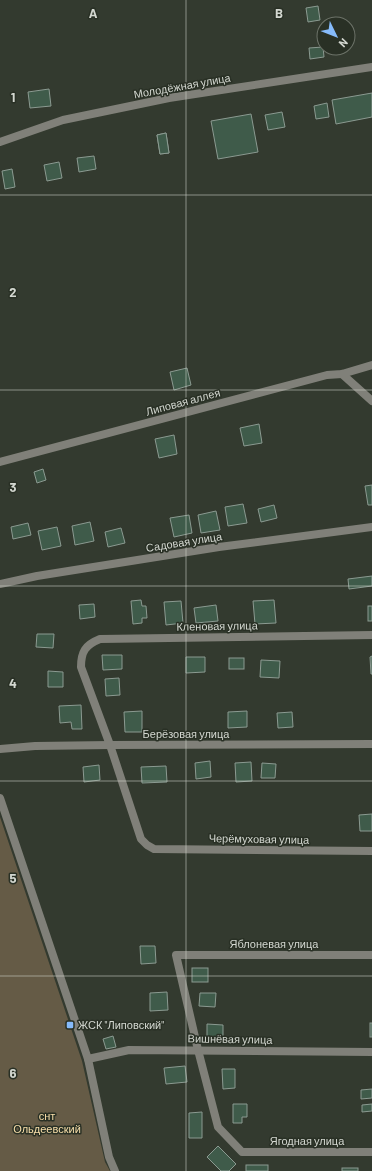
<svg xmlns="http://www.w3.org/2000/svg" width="372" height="1171" viewBox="0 0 372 1171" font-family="Barlow,sans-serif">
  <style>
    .green { fill: #655b46 }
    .building { fill: #3f5b4a; stroke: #8b9a91 }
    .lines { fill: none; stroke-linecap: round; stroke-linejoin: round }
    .minor { stroke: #808079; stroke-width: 8 }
    .tertiary { stroke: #808079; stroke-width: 8 }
    .grid { fill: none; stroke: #d3d7d0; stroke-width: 1; stroke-opacity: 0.55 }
    .poi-dot { fill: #86bbfb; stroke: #293025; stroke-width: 1.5 }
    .labels { text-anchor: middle; stroke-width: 3; stroke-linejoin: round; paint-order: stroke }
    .street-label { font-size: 11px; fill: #d3d7d0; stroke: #293025 }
    .poi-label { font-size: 11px; fill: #d3d7d0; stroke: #293025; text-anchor: start }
    .park-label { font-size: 11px; fill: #f7dea9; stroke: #293025 }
    .grid-label { font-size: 13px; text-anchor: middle; font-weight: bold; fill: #d3d7d0; stroke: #293025; stroke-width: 3; stroke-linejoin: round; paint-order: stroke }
  </style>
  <rect width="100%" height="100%" fill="#333a2f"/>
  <path class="green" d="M0 817 82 1061 105 1162 110 1171H0Z"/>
  <g class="building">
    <path d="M318 6 320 20 308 22 306 8Z"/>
    <path d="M323 47 324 57 310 59 309 48Z"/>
    <path d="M49 89 51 106 30 108 28 92Z"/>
    <path d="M372 93V117L336 124 332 100Z"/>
    <path d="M327 103 329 117 316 119 314 106Z"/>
    <path d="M282 112 285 127 268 130 265 115Z"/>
    <path d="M251 114 258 152 218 159 211 121Z"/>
    <path d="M166 133 169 153 160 154 157 135Z"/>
    <path d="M166 133 169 153 160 154 157 135Z"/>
    <path d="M94 156 96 169 79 172 77 158Z"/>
    <path d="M59 162 62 178 47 181 44 165Z"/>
    <path d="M12 169 15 187 5 189 2 171Z"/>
    <path d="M187 368 191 385 174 390 170 372Z"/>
    <path d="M259 424 262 443 244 446 240 428Z"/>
    <path d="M174 435 177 454 159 458 155 439Z"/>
    <path d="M43 469 46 480 37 483 34 472Z"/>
    <path d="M372 485V505H368L365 486Z"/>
    <path d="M243 504 247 523 228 526 225 507Z"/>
    <path d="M274 505 277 518 261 522 258 509Z"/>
    <path d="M216 511 220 530 201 533 198 515Z"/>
    <path d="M189 515 192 533 174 537 170 518Z"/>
    <path d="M90 522 94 541 75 545 72 526Z"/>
    <path d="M28 523 31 535 13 539 11 527Z"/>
    <path d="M57 527 61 546 42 550 38 531Z"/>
    <path d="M121 528 125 543 108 547 105 532Z"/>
    <path d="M372 576V586L349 589 348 579Z"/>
    <path d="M141 600 142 606H146L147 618H142V623L133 624 131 601Z"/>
    <path d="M274 600 276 623 255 624 253 601Z"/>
    <path d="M181 601 183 623 166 625 164 602Z"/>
    <path d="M94 604 95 617 80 619 79 605Z"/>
    <path d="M216 605 218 621 196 623 194 608Z"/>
    <rect x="368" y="606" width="4" height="15"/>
    <path d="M37 634H54L53 648 36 647Z"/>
    <path d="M102 655H122V669L103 670Z"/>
    <path d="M372 656V674H371L370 657Z"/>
    <path d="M186 657H205V672L186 673Z"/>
    <rect x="229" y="658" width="15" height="11"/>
    <path d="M261 660 280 661 279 678 260 677Z"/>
    <path d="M48 671 63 672V687H48Z"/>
    <path d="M119 678 120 695 106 696 105 679Z"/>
    <path d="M81 705 82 729H72L71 722 60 723 59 706Z"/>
    <path d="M142 711V732H125L124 712Z"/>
    <path d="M247 711V727L228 728V712Z"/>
    <path d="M292 712 293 727 278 728 277 713Z"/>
    <path d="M210 761 211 777 196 779 195 763Z"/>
    <path d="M251 762 252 781 236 782 235 763Z"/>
    <path d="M262 763 276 764 275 778H261Z"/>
    <path d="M99 765 100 780 84 782 83 767Z"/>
    <path d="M166 766 167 782 142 783 141 767Z"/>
    <path d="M372 814V831H360L359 815Z"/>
    <path d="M140 946H155L156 963 141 964Z"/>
    <rect x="192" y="968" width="16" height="14"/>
    <path d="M167 992 168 1010 150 1011V993Z"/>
    <path d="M200 993H216L215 1007 199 1006Z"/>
    <rect x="370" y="1023" width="2" height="14"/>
    <path d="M207 1024 223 1025V1039L207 1038Z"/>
    <path d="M113 1036 116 1047 106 1049 103 1039Z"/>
    <path d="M185 1066 187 1082 166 1084 164 1068Z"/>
    <path d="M222 1069H235V1088L223 1089Z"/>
    <path d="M372 1089V1098L361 1099V1090Z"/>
    <path d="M233 1104H247V1117H242V1123H233Z"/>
    <path d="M372 1104V1111L362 1112V1105Z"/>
    <path d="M202 1112V1138H189V1113Z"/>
    <path d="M218 1146 236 1164 229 1171H221L207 1157Z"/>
    <rect x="246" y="1165" width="22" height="6"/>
    <rect x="342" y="1168" width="16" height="3"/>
  </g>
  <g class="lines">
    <g class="minor">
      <path d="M0 142 63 120 169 98 372 67"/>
      <path d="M342 374 372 401"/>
      <path d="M0 462 327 375 342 374 372 365"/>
      <path d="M0 584 37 576 219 547 372 527"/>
      <path d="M372 635 100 639C85 645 81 652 81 667L110 745 141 839 147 845 154 849 372 851"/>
      <path d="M0 749 35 746 110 745 372 744"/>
      <path d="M372 955H176L198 1050 218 1127 242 1152H372"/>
      <path d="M88 1059 129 1050 372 1052"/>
    </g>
    <path class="tertiary" d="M0 798 88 1059 109 1157 115 1171"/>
  </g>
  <path class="grid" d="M186 0V1171M0 195H372M0 390H372M0 586H372M0 781H372M0 976H372"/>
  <rect class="poi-dot" x="66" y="1021" width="8" height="8" rx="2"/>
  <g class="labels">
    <g class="street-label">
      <text transform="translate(182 86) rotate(-10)" y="4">Молодёжная улица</text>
      <text transform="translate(183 402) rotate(-15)" y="4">Липовая аллея</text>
      <text transform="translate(184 542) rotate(-9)" y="4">Садовая улица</text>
      <text transform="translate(217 626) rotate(-1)" y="4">Кленовая улица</text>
      <text x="186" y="738">Берёзовая улица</text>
      <text transform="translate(259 839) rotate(1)" y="4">Черёмуховая улица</text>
      <text x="274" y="948">Яблоневая улица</text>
      <text transform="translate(230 1039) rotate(1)" y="4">Вишнёвая улица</text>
      <text x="307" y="1145">Ягодная улица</text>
    </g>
    <g class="poi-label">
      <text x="78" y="1029">ЖСК "Липовский"</text>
    </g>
    <g class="park-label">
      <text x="47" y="1120">снт<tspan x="47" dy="13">Ольдеевский</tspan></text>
    </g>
  </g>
  <g class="grid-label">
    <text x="93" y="18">A</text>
    <text x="279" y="18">B</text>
    <text x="13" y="102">1</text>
    <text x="13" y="297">2</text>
    <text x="13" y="492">3</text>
    <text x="13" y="688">4</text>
    <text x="13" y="883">5</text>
    <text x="13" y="1078">6</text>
  </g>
  <g transform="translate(336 36) rotate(133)"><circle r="19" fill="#293025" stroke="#6d7369"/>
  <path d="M0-3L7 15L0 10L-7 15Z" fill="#86bbfb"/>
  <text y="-6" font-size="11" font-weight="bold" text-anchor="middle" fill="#d3d7d0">N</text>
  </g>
</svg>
